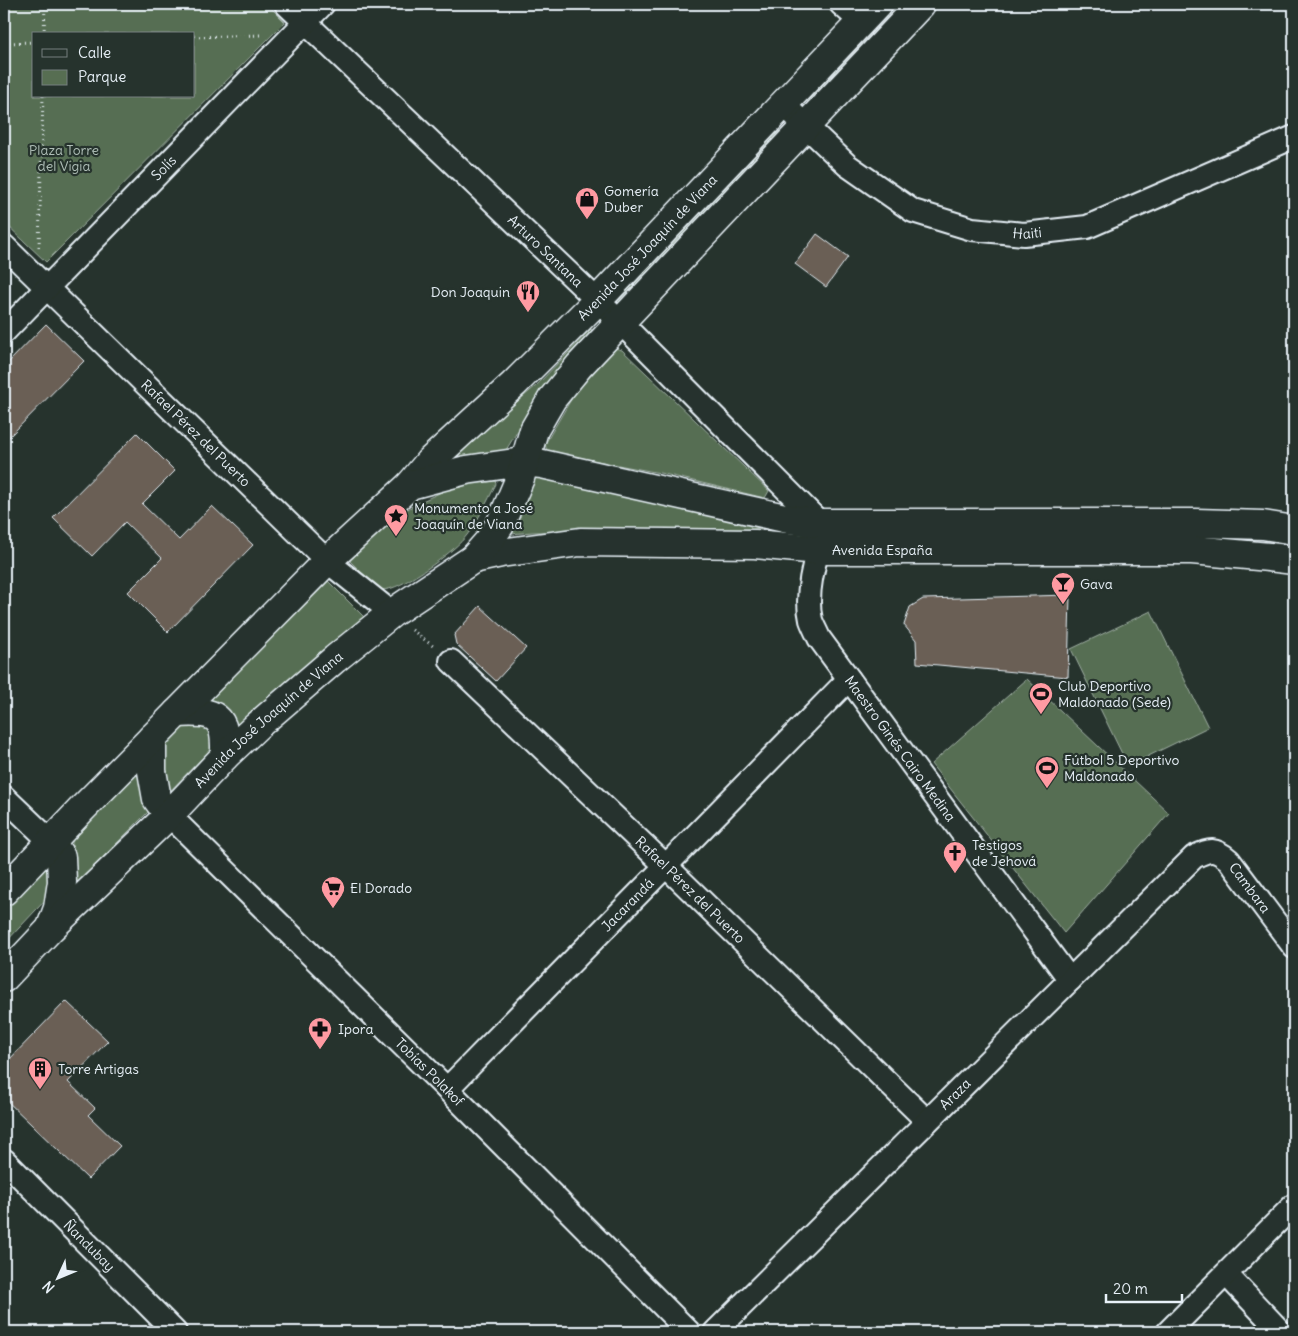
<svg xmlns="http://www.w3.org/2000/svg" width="1298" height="1336" viewBox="0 0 1298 1336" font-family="Delius,sans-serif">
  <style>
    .green { fill: #576e52; stroke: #a0b0a5; fill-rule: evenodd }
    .building { fill: #6a5f54; stroke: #e8f1f8 }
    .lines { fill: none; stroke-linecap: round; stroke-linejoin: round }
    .minor-casing { stroke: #e8f1f8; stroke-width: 26 }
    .secondary-casing { stroke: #e8f1f8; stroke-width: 31 }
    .path { stroke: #e8f1f8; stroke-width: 3; stroke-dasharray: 1 4; stroke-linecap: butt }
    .minor { stroke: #26332d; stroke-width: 22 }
    .secondary { stroke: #26332d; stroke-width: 28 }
    .labels { text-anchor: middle; stroke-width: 4.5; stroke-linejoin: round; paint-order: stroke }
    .park-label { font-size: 14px; fill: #aebdb6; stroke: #26332d }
    .street-label { font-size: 14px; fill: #e8f1f8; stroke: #26332d }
    .poi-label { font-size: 14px; fill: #e8f1f8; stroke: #26332d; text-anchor: start }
  </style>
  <rect width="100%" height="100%" fill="#26332d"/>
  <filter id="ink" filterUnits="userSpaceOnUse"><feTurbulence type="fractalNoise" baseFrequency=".02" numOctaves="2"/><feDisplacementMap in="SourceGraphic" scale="10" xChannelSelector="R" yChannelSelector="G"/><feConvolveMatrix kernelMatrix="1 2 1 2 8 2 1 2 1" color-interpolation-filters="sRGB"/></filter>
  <g filter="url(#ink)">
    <g class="green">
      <path d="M4 4H267L285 22 46 262 4 222ZM34 34H194V96H34Z"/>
      <path d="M900 4H907L809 104 807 101Z"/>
      <path d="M779 131 782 133 619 304 616 303Z"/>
      <path d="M591 329 593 332 525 419 506 450 448 462 446 457 506 411 536 386Z"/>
      <path d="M615 348 622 350 769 491 765 498 660 473 550 452 547 451 545 444 573 396Z"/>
      <path d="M538 477 778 529 779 535 641 530 532 532 511 534 509 531 534 480 535 478Z"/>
      <path d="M491 479 495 481 496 484C487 502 479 519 467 535 455 551 411 582 392 588 386 590 382 590 377 588L350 561 352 553 392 518 418 503 446 490Z"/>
      <path d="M326 579 365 618 234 728 205 701Z"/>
      <path d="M1151 611 1208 727 1128 766 1071 649Z"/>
      <path d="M1027 679 1169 813 1064 933 931 764Z"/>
      <path d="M181 725 206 727C212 735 213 740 210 750L166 795 163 747Z"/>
      <path d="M142 766 151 809 72 888V837Z"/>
      <path d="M45 864H50L52 893 4 944V907Z"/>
    </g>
    <g class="building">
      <path d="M817 234 848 257 826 287 795 264Z"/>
      <path d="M46 324 84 361 4 442V367Z"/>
      <path d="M137 433 175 471 142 504 179 540 212 506 253 545 168 632 128 592 162 558 125 522 92 556 53 518Z"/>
      <path d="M1070 595 1068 677 917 663 916 640 904 625 910 607 923 599Z"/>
      <path d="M480 606 526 648 496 681 456 644 454 635Z"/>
      <path d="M66 1001 108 1041 68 1082 95 1108 88 1115 120 1146 88 1179 4 1098V1065Z"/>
    </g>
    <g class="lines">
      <g class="minor-casing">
        <g id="minor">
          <path id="s1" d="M286 4 620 322 820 523"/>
          <path d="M841 4 861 22"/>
          <path id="s2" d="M783 104 847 165 913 211 972 229 1024 234 1087 227 1294 137"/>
          <path id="s3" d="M4 246 327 561 392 613"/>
          <path id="s4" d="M4 332 323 4"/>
          <path id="s5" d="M818 550C812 570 806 599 811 620 813 626 817 633 819 638L1070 980"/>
          <path id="s6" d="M451 661 666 866 927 1121"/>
          <path d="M4 797 50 841"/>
          <path id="s7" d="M169 815 447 1089 689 1332"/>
          <path id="s8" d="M447 1089 849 679"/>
          <path id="s9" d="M4 1160 175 1332"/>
          <path d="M1226 1274 1281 1332"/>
          <path id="s10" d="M715 1332 1194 857C1210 849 1215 848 1229 860L1294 947"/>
          <path d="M1168 1332 1294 1205"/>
        </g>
      </g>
      <g class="secondary-casing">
        <g id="secondary">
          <path id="s11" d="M410 485 429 462 514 384 597 301 878 4"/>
          <path id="s12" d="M473 559 501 553 580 542 755 544 818 550H1192L1269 557 1294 560"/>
          <path d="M177 713C216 711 226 714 225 756"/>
          <path d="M152 738V771L157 799 169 815"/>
          <path d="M50 841 61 857 62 882 58 908 51 927"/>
          <path d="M4 891 82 809 327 561 410 485 466 470 523 462 542 464 789 519 820 523H1196L1263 525 1294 530"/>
          <path id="s13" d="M4 978 51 928 169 815 225 756 257 726 335 659 392 613 473 559 488 542 500 525 520 478 534 430 552 399 579 366 921 4"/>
        </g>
      </g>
      <g class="path">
        <path d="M44 34 45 4"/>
        <path d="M194 37 260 35"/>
        <path d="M4 43 34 42"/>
        <path d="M39 247 43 96"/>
        <path d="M412 630 433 646"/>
      </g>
      <use href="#minor" class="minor"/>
      <use href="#secondary" class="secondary"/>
    </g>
  </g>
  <defs>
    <g id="shop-pin" transform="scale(1.25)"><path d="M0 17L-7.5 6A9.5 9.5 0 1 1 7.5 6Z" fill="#ff9aa2" stroke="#26332d"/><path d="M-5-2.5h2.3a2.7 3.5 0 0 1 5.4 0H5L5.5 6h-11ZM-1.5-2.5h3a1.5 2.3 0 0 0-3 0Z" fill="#111"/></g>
    <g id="restaurant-pin" transform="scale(1.25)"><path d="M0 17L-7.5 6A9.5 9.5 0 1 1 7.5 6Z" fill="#ff9aa2" stroke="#26332d"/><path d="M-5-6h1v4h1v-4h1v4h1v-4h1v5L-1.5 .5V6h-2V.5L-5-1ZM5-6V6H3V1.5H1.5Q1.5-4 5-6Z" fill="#111"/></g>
    <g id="sight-pin" transform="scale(1.25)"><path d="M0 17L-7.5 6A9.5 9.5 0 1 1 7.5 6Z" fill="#ff9aa2" stroke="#26332d"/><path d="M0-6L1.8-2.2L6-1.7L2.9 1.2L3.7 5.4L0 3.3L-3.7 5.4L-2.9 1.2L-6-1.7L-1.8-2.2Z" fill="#111"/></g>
    <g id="bar-pin" transform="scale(1.25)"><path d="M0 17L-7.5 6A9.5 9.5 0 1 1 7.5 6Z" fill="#ff9aa2" stroke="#26332d"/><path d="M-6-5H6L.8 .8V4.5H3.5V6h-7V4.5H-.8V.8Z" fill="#111"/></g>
    <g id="stadium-pin" transform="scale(1.25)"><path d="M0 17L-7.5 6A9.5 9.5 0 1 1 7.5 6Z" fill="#ff9aa2" stroke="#26332d"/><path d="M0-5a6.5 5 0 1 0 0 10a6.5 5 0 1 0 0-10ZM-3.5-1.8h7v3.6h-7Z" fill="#111"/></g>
    <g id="church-pin" transform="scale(1.25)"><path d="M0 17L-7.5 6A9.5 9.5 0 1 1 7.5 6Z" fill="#ff9aa2" stroke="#26332d"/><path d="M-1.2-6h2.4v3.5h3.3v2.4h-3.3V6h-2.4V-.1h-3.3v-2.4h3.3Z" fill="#111"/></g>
    <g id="supermarket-pin" transform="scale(1.25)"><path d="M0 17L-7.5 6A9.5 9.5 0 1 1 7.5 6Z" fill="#ff9aa2" stroke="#26332d"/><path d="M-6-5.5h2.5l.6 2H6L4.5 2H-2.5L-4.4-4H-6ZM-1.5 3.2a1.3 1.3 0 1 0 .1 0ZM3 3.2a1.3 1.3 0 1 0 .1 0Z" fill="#111"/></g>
    <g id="pharmacy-pin" transform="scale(1.25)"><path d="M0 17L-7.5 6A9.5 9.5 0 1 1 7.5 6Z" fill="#ff9aa2" stroke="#26332d"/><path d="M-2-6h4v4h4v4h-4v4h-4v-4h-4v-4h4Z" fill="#111"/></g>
    <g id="building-pin" transform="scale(1.25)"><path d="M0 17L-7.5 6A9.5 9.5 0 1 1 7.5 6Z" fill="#ff9aa2" stroke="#26332d"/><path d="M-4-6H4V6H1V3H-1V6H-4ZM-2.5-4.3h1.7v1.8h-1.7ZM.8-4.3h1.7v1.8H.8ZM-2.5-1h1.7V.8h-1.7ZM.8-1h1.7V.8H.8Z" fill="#111"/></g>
  </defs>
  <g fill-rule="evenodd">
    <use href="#shop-pin" x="587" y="199"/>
    <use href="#restaurant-pin" x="528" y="292"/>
    <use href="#sight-pin" x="396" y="516"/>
    <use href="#bar-pin" x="1063" y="584"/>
    <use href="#stadium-pin" x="1041" y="694"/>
    <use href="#stadium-pin" x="1047" y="768"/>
    <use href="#church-pin" x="955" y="853"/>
    <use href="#supermarket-pin" x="333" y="888"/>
    <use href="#pharmacy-pin" x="320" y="1029"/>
    <use href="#building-pin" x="40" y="1069"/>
  </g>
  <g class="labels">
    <g class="park-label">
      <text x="64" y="155">Plaza Torre<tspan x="64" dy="16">del Vigia</tspan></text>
    </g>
    <g class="street-label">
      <text dy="5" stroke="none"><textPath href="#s4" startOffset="229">Solís</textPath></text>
      <text dy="5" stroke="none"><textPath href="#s2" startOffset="286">Haiti</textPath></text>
      <text dy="5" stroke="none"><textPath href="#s11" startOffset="336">Avenida José Joaquín de Viana</textPath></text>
      <text dy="5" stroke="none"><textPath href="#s1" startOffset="358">Arturo Santana</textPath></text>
      <text dy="5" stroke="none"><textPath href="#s3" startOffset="268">Rafael Pérez del Puerto</textPath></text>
      <text dy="5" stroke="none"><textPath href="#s12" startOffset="411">Avenida España</textPath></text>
      <text dy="5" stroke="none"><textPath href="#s13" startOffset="370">Avenida José Joaquín de Viana</textPath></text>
      <text dy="5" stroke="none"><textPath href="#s5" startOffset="228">Maestro Ginés Cairo Medina</textPath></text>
      <text dy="5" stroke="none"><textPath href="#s10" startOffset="748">Cambara</textPath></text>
      <text dy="5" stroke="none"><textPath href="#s6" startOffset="331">Rafael Pérez del Puerto</textPath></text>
      <text dy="5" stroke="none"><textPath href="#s8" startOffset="258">Jacarandá</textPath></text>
      <text dy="5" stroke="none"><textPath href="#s7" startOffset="366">Tobías Polakof</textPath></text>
      <text dy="5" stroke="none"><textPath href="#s10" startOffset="338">Araza</textPath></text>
      <text dy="5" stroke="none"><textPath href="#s9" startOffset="121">Ñandubay</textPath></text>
    </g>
    <g class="poi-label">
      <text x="604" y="196">Gomería<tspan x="604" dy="16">Duber</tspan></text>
      <text x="510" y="297" text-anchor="end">Don Joaquin</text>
      <text x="414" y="513">Monumento a José<tspan x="414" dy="16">Joaquín de Viana</tspan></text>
      <text x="1080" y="589">Gava</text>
      <text x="1058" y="691">Club Deportivo<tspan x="1058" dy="16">Maldonado (Sede)</tspan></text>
      <text x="1064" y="765">Fútbol 5 Deportivo<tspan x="1064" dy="16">Maldonado</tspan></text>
      <text x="972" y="850">Testigos<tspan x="972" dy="16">de Jehová</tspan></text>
      <text x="350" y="893">El Dorado</text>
      <text x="338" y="1034">Ipora</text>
      <text x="58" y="1074">Torre Artigas</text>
    </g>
  </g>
  <rect width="1298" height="1336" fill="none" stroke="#26332d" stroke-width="20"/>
  <rect x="10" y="10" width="1278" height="1316" fill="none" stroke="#e8f1f8" stroke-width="2" filter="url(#ink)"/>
  <rect x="32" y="32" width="162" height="65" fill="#26332d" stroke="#747f7e"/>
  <rect x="42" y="49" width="25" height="8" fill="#26332d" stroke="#747f7e"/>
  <text x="78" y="58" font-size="15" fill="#e8f1f8">Calle</text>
  <rect x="42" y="70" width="25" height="15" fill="#576e52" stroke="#747f7e"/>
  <text x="78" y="82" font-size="15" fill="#e8f1f8">Parque</text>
  <g transform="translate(58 1278) rotate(226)" stroke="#26332d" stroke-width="4" paint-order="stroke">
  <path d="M0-4L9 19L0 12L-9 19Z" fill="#e8f1f8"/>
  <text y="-8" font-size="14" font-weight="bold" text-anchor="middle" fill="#e8f1f8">N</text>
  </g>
  <path d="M1106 1294v8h76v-8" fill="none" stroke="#e8f1f8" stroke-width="2.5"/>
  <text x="1113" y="1294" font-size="15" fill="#e8f1f8" stroke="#26332d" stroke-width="4" paint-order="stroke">20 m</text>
</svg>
